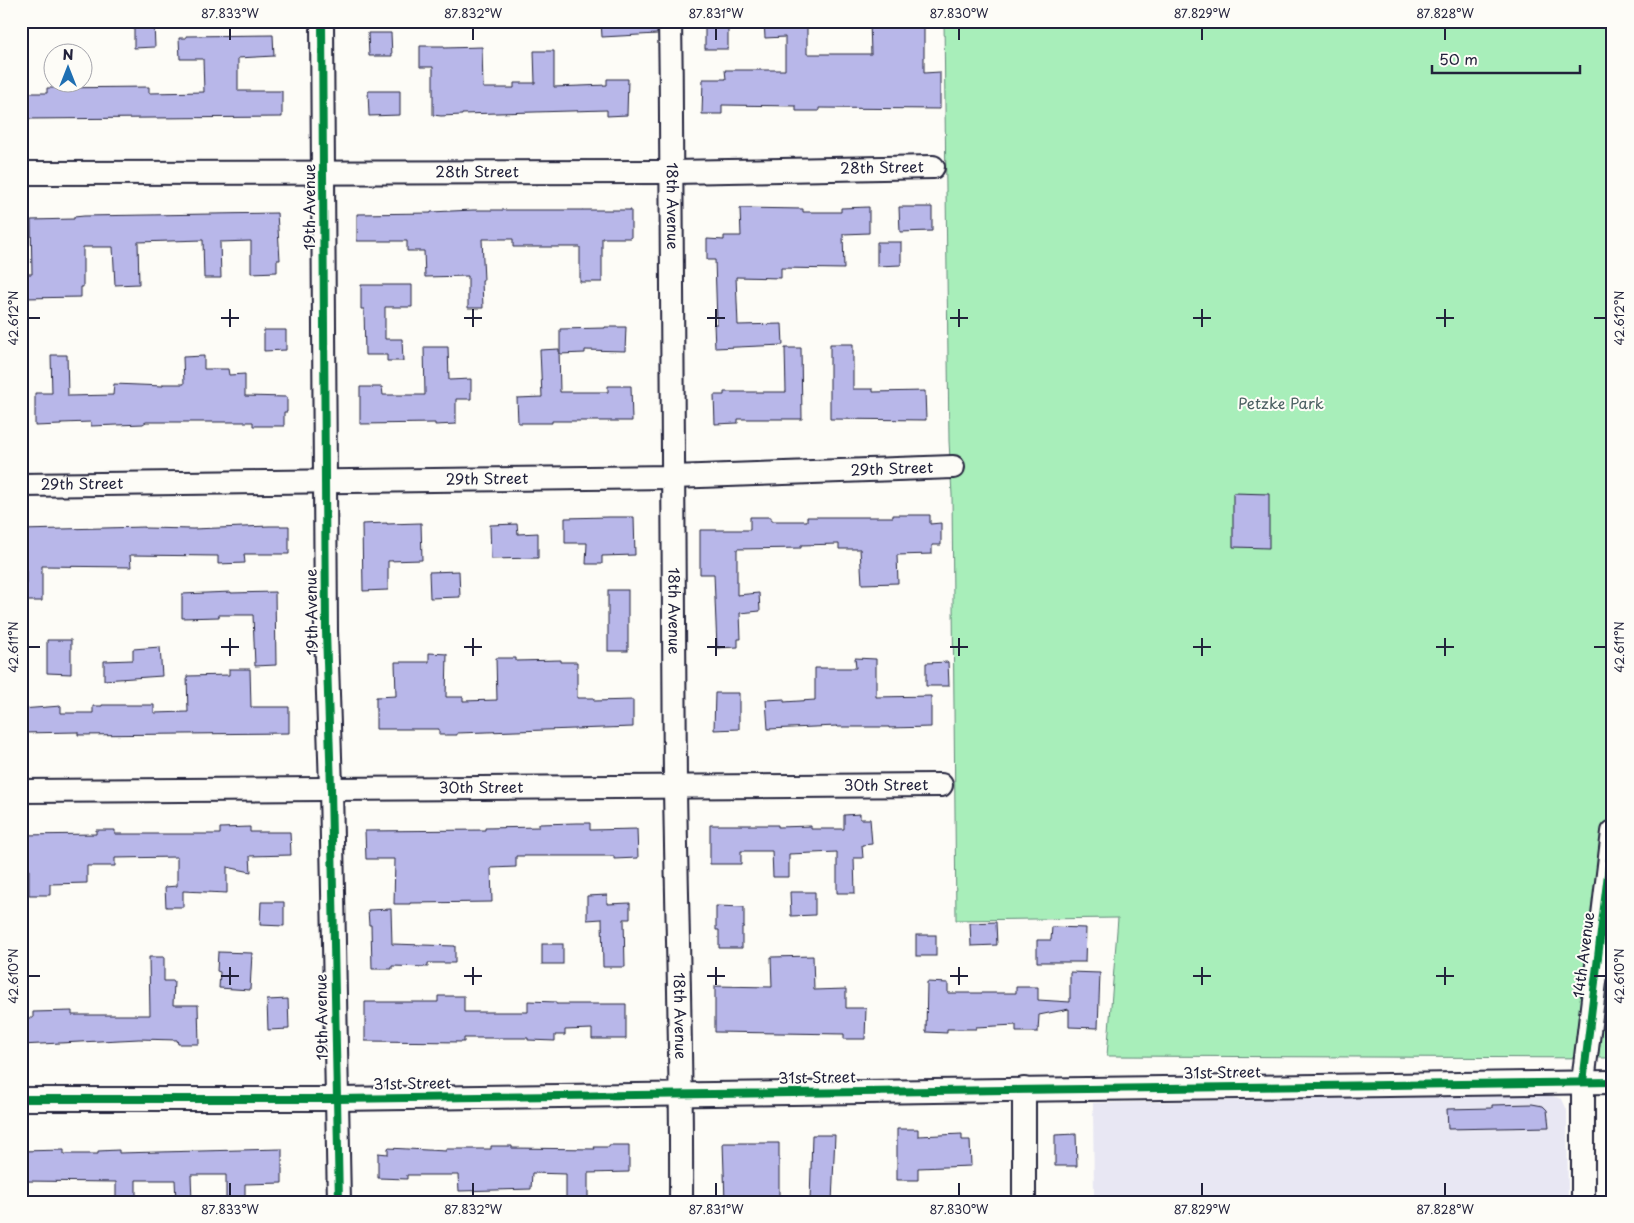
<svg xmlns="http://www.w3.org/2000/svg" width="1634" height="1223" viewBox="0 0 1634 1223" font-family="'Playpen Sans',sans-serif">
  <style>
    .built { fill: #e8e7f3 }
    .green { fill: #a8eeba; stroke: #65887a }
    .building { fill: #b8b7e9; stroke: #22223b }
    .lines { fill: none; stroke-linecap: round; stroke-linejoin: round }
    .street-casing { stroke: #22223b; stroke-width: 26 }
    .street { stroke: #fdfcf7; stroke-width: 22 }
    .cycleway-casing { stroke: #fdfcf7; stroke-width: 11 }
    .cycleway { stroke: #00873e; stroke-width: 8 }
    .ticks { fill: none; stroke: #22223b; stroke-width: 2 }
    .labels { text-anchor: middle; stroke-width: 4; stroke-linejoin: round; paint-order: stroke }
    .street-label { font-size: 15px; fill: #22223b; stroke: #fdfcf7 }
    .park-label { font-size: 15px; fill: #4a5f61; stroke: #fdfcf7 }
    .neatline { fill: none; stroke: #22223b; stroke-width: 2 }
    .ticks-label { font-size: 12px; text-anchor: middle; fill: #22223b }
  </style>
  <rect width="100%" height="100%" fill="#fdfcf7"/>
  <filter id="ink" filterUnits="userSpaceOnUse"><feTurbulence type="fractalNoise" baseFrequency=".02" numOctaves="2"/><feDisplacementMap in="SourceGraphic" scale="10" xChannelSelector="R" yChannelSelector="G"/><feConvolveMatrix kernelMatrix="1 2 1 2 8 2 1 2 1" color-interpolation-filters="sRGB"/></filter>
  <g filter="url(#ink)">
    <path class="built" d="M1549 1095 1562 1099 1567 1110 1568 1202H1094L1093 1103Z"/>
    <path class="green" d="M944 21H1613V1058L1107 1056 1118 918 956 920 952 495 949 441Z"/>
    <g class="building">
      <path d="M601 21H657V34L602 37Z"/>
      <rect x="705" y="21" width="23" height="28"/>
      <path d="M764 21H807V54H871L870 21H924V73L940 72V109L819 108V111H796V106L722 105V114H702L703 79H726L725 70H785V37L765 38Z"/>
      <path d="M134 24H154L155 47 134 48Z"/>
      <path d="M368 33H391L392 56H369Z"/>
      <path d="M273 35 274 56 238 58V91H282V117L26 119V93H47V88L149 87V93L204 92 203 59H180L179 38H186V36Z"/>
      <path d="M420 46H444V48L482 47 483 88H514V83H535L534 51H554V87L607 85V79H628L627 115 607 116V110L462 114V115L441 116 433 115V67H420Z"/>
      <path d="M368 91H400V115L369 116Z"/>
      <path d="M869 207V233L843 234 844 269 781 268V278L736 277 738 325 782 324 783 345 715 348 714 324H717L715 260H707V239L724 240V236H741L740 208 803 209V212H841V208Z"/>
      <path d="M899 207H932V231L900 232Z"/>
      <path d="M473 210H631V238H602V282H580V247H513V239H482L484 280H482L483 308H468V276L425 277 424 251H407V241H357V214L431 213V212Z"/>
      <path d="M277 213 280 260H277V272L251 273V241L220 242 221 278H204L203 240 138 242 139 284 115 285 113 247H83V287H81V297L24 298 23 274H32L31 220 74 219V217L84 216Z"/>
      <path d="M877 242H901V265L877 266Z"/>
      <path d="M361 285H412V307H385V339H402L403 361H387V355H365L364 309H361Z"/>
      <path d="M605 327H626L625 351 585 350V353L560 354V329L605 328Z"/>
      <path d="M264 330H286V350L264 351Z"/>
      <path d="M830 344H853V389H873V392L925 391 926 420 830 419Z"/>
      <path d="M424 347H448L449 380 471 379V399H456V424L435 425V423L360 424V387H382L383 395H425Z"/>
      <path d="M785 348H801L802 419H738V423L715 424 714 395H724V392H786Z"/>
      <path d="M559 349 560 392H608V386H631L632 421H552V423H518L517 398 542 397 540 350Z"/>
      <path d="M51 355H67L68 396 113 395 114 384 163 386V384H184L183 357 204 356V369H228L229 375 245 374V396L287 397V412H284V426H253V422H146L143 424 91 426V422L61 423V425L35 426V393H52Z"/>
      <path d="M1233 493 1269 494V548L1233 547Z"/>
      <path d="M893 515H930V524L941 523V545H932V554L897 555 898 583 862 584 860 549H839V544L801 545V548L737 549V595L759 593 760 611 740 613 741 639H738V647L717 648 714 574H700V530H750V517H771V521H807V517H893Z"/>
      <path d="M608 517H634L635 555 602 556V564H586L587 543H565V518Z"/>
      <path d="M387 523V524L421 523 422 560 388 561V590L363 591 362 524Z"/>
      <path d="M517 524 518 534 538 533V558L491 559 490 525Z"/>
      <path d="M269 526H289V554H244L245 563 218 564V556L130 555 131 567 42 566V601H26V568H21V530L145 527V528L193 529Z"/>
      <path d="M459 571 460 597 430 598 429 572Z"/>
      <rect x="608" y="590" width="20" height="61"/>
      <path d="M231 592V593L275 592 276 665 255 666 253 615H219V617L182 618V594Z"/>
      <path d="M47 640H71V674L47 673Z"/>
      <path d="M160 647 162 676 104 680V661L133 660V649Z"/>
      <path d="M429 653 447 654 446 697H463V701L497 700 496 658H516V661L561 660V662H577V698H594V701L633 700V727L457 733V735H439V729H376V697L396 696 395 662H429Z"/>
      <path d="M855 658 876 659V697L931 696V727L889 728V727H838L837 726 768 729 766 700 784 699V702L815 700V668H856Z"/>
      <path d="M948 662 949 686H926V663Z"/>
      <path d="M229 669H250L251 707H289V733L78 735V732L21 733V709L61 706V713H93V706H102V705H154V713L188 712 187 676 229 675Z"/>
      <path d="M715 693H739V729L714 730Z"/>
      <path d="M860 814V819H870L872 844 862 845 863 858H854L855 893H837V852L789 854V877H773L772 851H741V864H710V825H778V827L811 826V829H844V815Z"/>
      <path d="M576 823H590V830L637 829 638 858 614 859V856H516V867L491 868 492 902 410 903V904H394L395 859H366L365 831 485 830V828L539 827V824Z"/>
      <path d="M250 827V832H290L291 855 250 856 251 872 227 867V893L183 891V907H166L165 887 177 886V857L115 858V866H87V883L50 884V895H29V869H21V835L96 834V830H115V834H220V828Z"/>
      <path d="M790 892H815V915L791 916Z"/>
      <path d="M607 895V904L630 903V919H624L625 967H603L602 919 587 920V896Z"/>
      <path d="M261 902H284V926L260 925Z"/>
      <path d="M716 906 744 907V927H742V948H719V930H716Z"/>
      <path d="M391 909 392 944 455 946V963H428V967L392 966V969H372L371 925H369L368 910Z"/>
      <path d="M996 922 997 945 971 946 970 923Z"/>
      <path d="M1052 927 1086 928 1085 962H1037V940H1051Z"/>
      <rect x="916" y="935" width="20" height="21"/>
      <rect x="542" y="944" width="21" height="20"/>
      <path d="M218 952 252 953 250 990 219 988 220 972 217 971Z"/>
      <path d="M813 956 814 990 846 989V1008H866L865 1039H844V1034L715 1032V986L772 987 771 957Z"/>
      <path d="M149 957H164V981H174L173 1005H198L199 1044H178L177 1040 139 1039 21 1045V1018H33V1012L72 1011V1015H150Z"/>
      <path d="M1070 972 1100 973 1098 1028 1069 1027V1009L1039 1015 1038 1032H1016V1025L976 1027V1029H947V1033L926 1032 927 982 948 983V993H1016V987H1038V1000L1070 1002Z"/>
      <path d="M438 996H464V1012H528V1001L556 1002V1004H626V1039H592V1029L565 1030V1035H555V1041L528 1040V1038H464V1042L365 1041V1002H438Z"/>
      <path d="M288 999 289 1029 268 1030 267 1000Z"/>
      <path d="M1532 1104 1543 1106 1547 1110 1549 1127 1448 1129 1447 1109 1492 1108V1105Z"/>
      <path d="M897 1129H918V1136L962 1134V1140H970L971 1166 918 1168V1180H897Z"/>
      <path d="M1076 1134 1077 1166H1055V1135Z"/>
      <path d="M812 1135H835L832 1202H810Z"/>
      <path d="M723 1143H779V1202H725Z"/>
      <path d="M609 1145H629V1172L588 1173V1202H566V1174L532 1173 531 1189 459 1191 458 1175H407V1179L378 1178V1153L388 1154V1148L446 1151V1149H491V1146H512V1148L595 1149 594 1147H609Z"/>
      <path d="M282 1149V1183L245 1184V1198H226V1175H191L192 1202H176L175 1180H136V1202H116V1182L23 1181V1177H21V1151L64 1150V1154H98V1151L119 1150V1153Z"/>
    </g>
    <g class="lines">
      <g class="street-casing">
        <g id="street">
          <path d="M322 21 326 631 331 788 339 1202"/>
          <path id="s1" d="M670 21C674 276 672 531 675 787 677 925 682 1063 681 1202"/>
          <path id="s2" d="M21 173 673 172 933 167"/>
          <path id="s3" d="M21 485 673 477 953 467"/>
          <path id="s4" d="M21 791C328 788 634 788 941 785"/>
          <path d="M1024 1089V1202"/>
          <path d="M21 1099H337L1613 1082"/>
          <path d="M1583 1202V1082L1613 832"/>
        </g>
      </g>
      <use href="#street" class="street"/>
      <g class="cycleway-casing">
        <g id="cycleway">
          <path d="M322 21 326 631 331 788 339 1202"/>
          <path d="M1583 1082 1613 832"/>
          <path d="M21 1099H337L1613 1082"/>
        </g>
      </g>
      <use href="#cycleway" class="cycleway"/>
    </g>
  </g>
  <path class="ticks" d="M230 28V40M473 28V40M716 28V40M959 28V40M1202 28V40M1445 28V40M230 309V327M473 309V327M716 309V327M959 309V327M1202 309V327M1445 309V327M28 318H40M221 318H239M464 318H482M707 318H725M950 318H968M1193 318H1211M1436 318H1454M1594 318H1606M230 638V656M473 638V656M716 638V656M959 638V656M1202 638V656M1445 638V656M28 647H40M221 647H239M464 647H482M707 647H725M950 647H968M1193 647H1211M1436 647H1454M1594 647H1606M230 967V985M473 967V985M716 967V985M959 967V985M1202 967V985M1445 967V985M28 976H40M221 976H239M464 976H482M707 976H725M950 976H968M1193 976H1211M1436 976H1454M1594 976H1606M230 1183V1196M473 1183V1196M716 1183V1196M959 1183V1196M1202 1183V1196M1445 1183V1196"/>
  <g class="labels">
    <g class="street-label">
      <text dy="5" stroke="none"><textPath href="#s2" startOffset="861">28th Street</textPath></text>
      <text dy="5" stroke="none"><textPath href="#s2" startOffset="456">28th Street</textPath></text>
      <text transform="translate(310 207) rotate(-90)" y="5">19th Avenue</text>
      <text dy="5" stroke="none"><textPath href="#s1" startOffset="185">18th Avenue</textPath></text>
      <text dy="5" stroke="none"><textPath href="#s3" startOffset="871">29th Street</textPath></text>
      <text dy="5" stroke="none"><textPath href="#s3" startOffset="466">29th Street</textPath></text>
      <text dy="5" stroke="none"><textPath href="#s3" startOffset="61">29th Street</textPath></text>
      <text transform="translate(312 612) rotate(-91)" y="5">19th Avenue</text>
      <text dy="5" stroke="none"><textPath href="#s1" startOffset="590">18th Avenue</textPath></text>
      <text dy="5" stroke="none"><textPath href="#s4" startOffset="865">30th Street</textPath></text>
      <text dy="5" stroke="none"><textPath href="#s4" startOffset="460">30th Street</textPath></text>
      <text transform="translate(1584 955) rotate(-83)" y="5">14th Avenue</text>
      <text dy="5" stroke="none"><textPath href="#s1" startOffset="995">18th Avenue</textPath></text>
      <text transform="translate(322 1017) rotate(-91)" y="5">19th Avenue</text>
      <text transform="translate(1222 1073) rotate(-1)" y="5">31st Street</text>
      <text transform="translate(817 1078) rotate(-1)" y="5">31st Street</text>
      <text transform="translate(412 1084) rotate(-1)" y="5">31st Street</text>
    </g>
    <g class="park-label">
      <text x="1281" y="409">Petzke Park</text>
    </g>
  </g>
  <rect width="1634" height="1223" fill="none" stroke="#fdfcf7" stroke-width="55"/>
  <g transform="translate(68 68)"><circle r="24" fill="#fdfcf7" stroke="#a5a5ac"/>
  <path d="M0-4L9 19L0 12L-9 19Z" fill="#1f6fb2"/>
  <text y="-8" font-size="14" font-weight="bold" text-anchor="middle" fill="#22223b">N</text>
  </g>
  <path d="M1432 65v8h148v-8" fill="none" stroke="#22223b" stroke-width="2.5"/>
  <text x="1439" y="65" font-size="15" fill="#22223b" stroke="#fdfcf7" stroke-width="4" paint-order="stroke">50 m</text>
  <rect x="28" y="28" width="1578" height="1168" class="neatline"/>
  <g class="ticks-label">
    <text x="230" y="18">87.833°W</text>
    <text x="473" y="18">87.832°W</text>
    <text x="716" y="18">87.831°W</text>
    <text x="959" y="18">87.830°W</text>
    <text x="1202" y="18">87.829°W</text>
    <text x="1445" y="18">87.828°W</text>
    <text transform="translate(14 318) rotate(-90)" y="4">42.612°N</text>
    <text transform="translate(1620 318) rotate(-90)" y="4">42.612°N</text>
    <text transform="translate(14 647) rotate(-90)" y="4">42.611°N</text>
    <text transform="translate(1620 647) rotate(-90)" y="4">42.611°N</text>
    <text transform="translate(14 976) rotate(-90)" y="4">42.610°N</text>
    <text transform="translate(1620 976) rotate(-90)" y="4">42.610°N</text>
    <text x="230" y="1214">87.833°W</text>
    <text x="473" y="1214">87.832°W</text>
    <text x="716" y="1214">87.831°W</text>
    <text x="959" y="1214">87.830°W</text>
    <text x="1202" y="1214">87.829°W</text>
    <text x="1445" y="1214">87.828°W</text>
  </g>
</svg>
